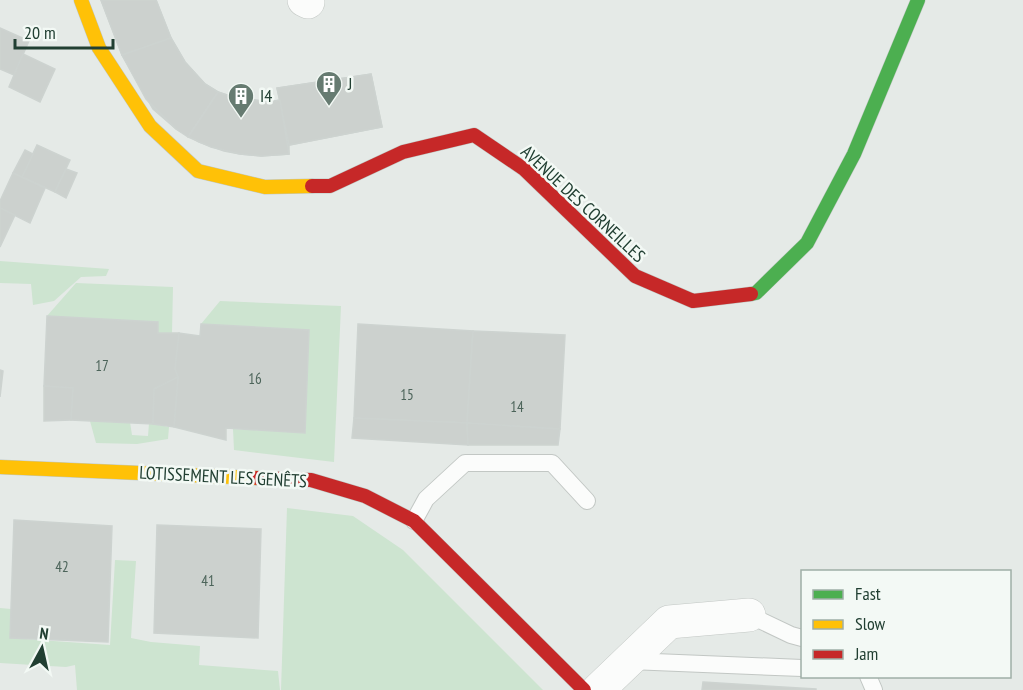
<svg xmlns="http://www.w3.org/2000/svg" width="1023" height="690" viewBox="0 0 1023 690" font-family="'PT Sans Narrow',sans-serif">
  <style>
    .green { fill: #cde4d0 }
    .building { fill: #ccd1ce; stroke: #cdd3d0; stroke-width: 1.5 }
    .lines { fill: none; stroke-linecap: round; stroke-linejoin: round }
    .lane-casing { stroke: #c2c7c4; stroke-width: 18 }
    .street-casing { stroke: #c2c7c4; stroke-width: 34 }
    .fast-casing { stroke: #c0c8c4; stroke-width: 15 }
    .slow-casing { stroke: #c0c8c4; stroke-width: 15 }
    .jam-casing { stroke: #c0c8c4; stroke-width: 15 }
    .lane { stroke: #fbfcfb; stroke-width: 16 }
    .street { stroke: #fbfcfb; stroke-width: 33 }
    .fast { stroke: #4caf50; stroke-width: 14 }
    .slow { stroke: #ffc107; stroke-width: 14 }
    .jam { stroke: #c62828; stroke-width: 14 }
    .labels { text-anchor: middle; stroke-width: 5; stroke-linejoin: round; paint-order: stroke }
    .number-label { font-size: 15px; fill: #4c645a }
    .poi-label { font-size: 18px; fill: #213f32; stroke: #f3f9f5; text-anchor: start }
    .street-label { font-size: 18px; fill: #213f32; stroke: #f3f9f5 }
  </style>
  <rect width="100%" height="100%" fill="#e5eae7"/>
  <g class="green">
    <path d="M0 262V261L109 269 106 276 81 277 54 301 33 305 31 284 0 283Z"/>
    <path d="M76 283 173 287 172 333H158V322L47 316Z"/>
    <path d="M220 301 341 306 334 462 234 450 233 429 305 432 309 330 201 324Z"/>
    <path d="M90 421 130 422 132 435 148 436 149 423 169 427 168 439 137 444 96 443Z"/>
    <path d="M287 508 353 516 403 550 543 690H281Z"/>
    <path d="M115 560 136 561 131 638 151 642 200 646 199 665 278 671 280 690H77L75 665 66 667 0 663V608L11 609V638L110 645Z"/>
  </g>
  <g class="building">
    <path d="M101 0H156L171 38 185 62 205 84 218 92 233 97 269 102 280 100 277 88 371 74 382 127 289 145V154L261 156 240 154 224 151 199 142 176 129 153 109 122 55Z"/>
    <path d="M101 0H156L171 38 122 55Z"/>
    <path d="M0 28 29 41 14 75 0 69Z"/>
    <path d="M171 38 185 62 205 84 218 92 188 137 176 129 146 99 122 55Z"/>
    <path d="M23 54 55 69 40 102 9 87Z"/>
    <path d="M371 74 382 127 289 145 277 88Z"/>
    <path d="M218 92 233 97 255 100 269 102 280 100 289 154 261 156 240 154 211 147 188 137Z"/>
    <path d="M37 145 70 160 55 192 22 177Z"/>
    <path d="M25 150 33 154 22 177 13 173Z"/>
    <path d="M66 169 77 173 66 198 55 192Z"/>
    <path d="M13 173 45 188 30 223 0 208V201Z"/>
    <path d="M0 208 15 215 0 247Z"/>
    <path d="M47 316 158 322V333H179L175 369 178 377 154 389 153 424 71 420 73 388 44 386Z"/>
    <path d="M201 324 309 330 305 433 226 428V440L174 427 178 377 175 369 179 333 200 336Z"/>
    <path d="M358 324 473 331 467 423 354 418Z"/>
    <path d="M473 331 565 335 560 429 467 423Z"/>
    <path d="M0 370 3 371 0 397Z"/>
    <path d="M178 377 174 427 153 424 154 389Z"/>
    <path d="M44 386 73 388 71 420 44 421Z"/>
    <path d="M354 418 467 423 468 445 352 438Z"/>
    <path d="M467 423 560 429 558 445H468Z"/>
    <path d="M14 520 112 526 108 642 10 638Z"/>
    <path d="M157 525 261 529 258 638 154 633Z"/>
    <path d="M703 682 816 689V690H702Z"/>
  </g>
  <g class="lines">
    <g class="lane-casing">
      <g id="lane">
        <path d="M414 521 426 499 465 463H552L587 501"/>
        <path d="M749 615 791 635 802 638"/>
        <path d="M630 661 802 668"/>
        <path d="M868 676 874 690"/>
      </g>
    </g>
    <g class="street-casing">
      <g id="street">
        <path d="M304 0 308 2"/>
        <path d="M598 690 669 622 749 615"/>
      </g>
    </g>
    <g class="fast-casing">
      <path id="fast" d="M751 294 756 293 807 243 854 154 918 0"/>
    </g>
    <g class="slow-casing">
      <g id="slow">
        <path d="M81 0 99 48 150 126 198 171 265 187 312 186"/>
        <path d="M0 467 257 478"/>
      </g>
    </g>
    <g class="jam-casing">
      <g id="jam">
        <path d="M312 186H330L403 152 474 135 524 169 635 276 693 301 751 294"/>
        <path d="M257 478 311 480 365 496 414 521 584 690"/>
      </g>
    </g>
    <use href="#lane" class="lane"/>
    <use href="#street" class="street"/>
    <use href="#fast" class="fast"/>
    <use href="#slow" class="slow"/>
    <use href="#jam" class="jam"/>
  </g>
  <defs>
    <g id="building-pin" transform="scale(1.35)"><path d="M0 17L-7.5 6A9.5 9.5 0 1 1 7.5 6Z" fill="#667b71" stroke="#f3f9f5"/><path d="M-4-6H4V6H1V3H-1V6H-4ZM-2.5-4.3h1.7v1.8h-1.7ZM.8-4.3h1.7v1.8H.8ZM-2.5-1h1.7V.8h-1.7ZM.8-1h1.7V.8H.8Z" fill="#fff"/></g>
  </defs>
  <g fill-rule="evenodd">
    <use href="#building-pin" x="329" y="84"/>
    <use href="#building-pin" x="241" y="96"/>
  </g>
  <g class="labels">
    <g class="number-label">
      <text x="102" y="371">17</text>
      <text x="255" y="384">16</text>
      <text x="407" y="400">15</text>
      <text x="517" y="412">14</text>
      <text x="62" y="572">42</text>
      <text x="208" y="586">41</text>
    </g>
    <g class="poi-label">
      <text x="348" y="90">J</text>
      <text x="260" y="102">I4</text>
    </g>
    <g class="street-label">
      <text transform="translate(583 204) rotate(43)" y="6">AVENUE DES CORNEILLES</text>
      <text transform="translate(223 477) rotate(3)" y="6">LOTISSEMENT LES GENÊTS</text>
    </g>
  </g>
  <rect x="801" y="570" width="210" height="108" fill="#f3f9f5" stroke="#9fafa7" stroke-width="1.5"/>
  <rect x="813" y="590" width="30" height="9" fill="#4caf50" stroke="#9fafa7" stroke-width="1.5"/>
  <text x="855" y="600" font-size="18" fill="#213f32">Fast</text>
  <rect x="813" y="620" width="30" height="9" fill="#ffc107" stroke="#9fafa7" stroke-width="1.5"/>
  <text x="855" y="630" font-size="18" fill="#213f32">Slow</text>
  <rect x="813" y="650" width="30" height="9" fill="#c62828" stroke="#9fafa7" stroke-width="1.5"/>
  <text x="855" y="660" font-size="18" fill="#213f32">Jam</text>
  <g transform="translate(42 648) rotate(8)" stroke="#f3f9f5" stroke-width="4.5" paint-order="stroke">
  <path d="M0-4.5L10 22L0 15L-10 22Z" fill="#213f32"/>
  <text y="-9" font-size="16" font-weight="bold" text-anchor="middle" fill="#213f32">N</text>
  </g>
  <path d="M15 39v9h98v-9" fill="none" stroke="#213f32" stroke-width="3"/>
  <text x="24" y="39" font-size="18" fill="#213f32" stroke="#f3f9f5" stroke-width="4.5" paint-order="stroke">20 m</text>
</svg>
